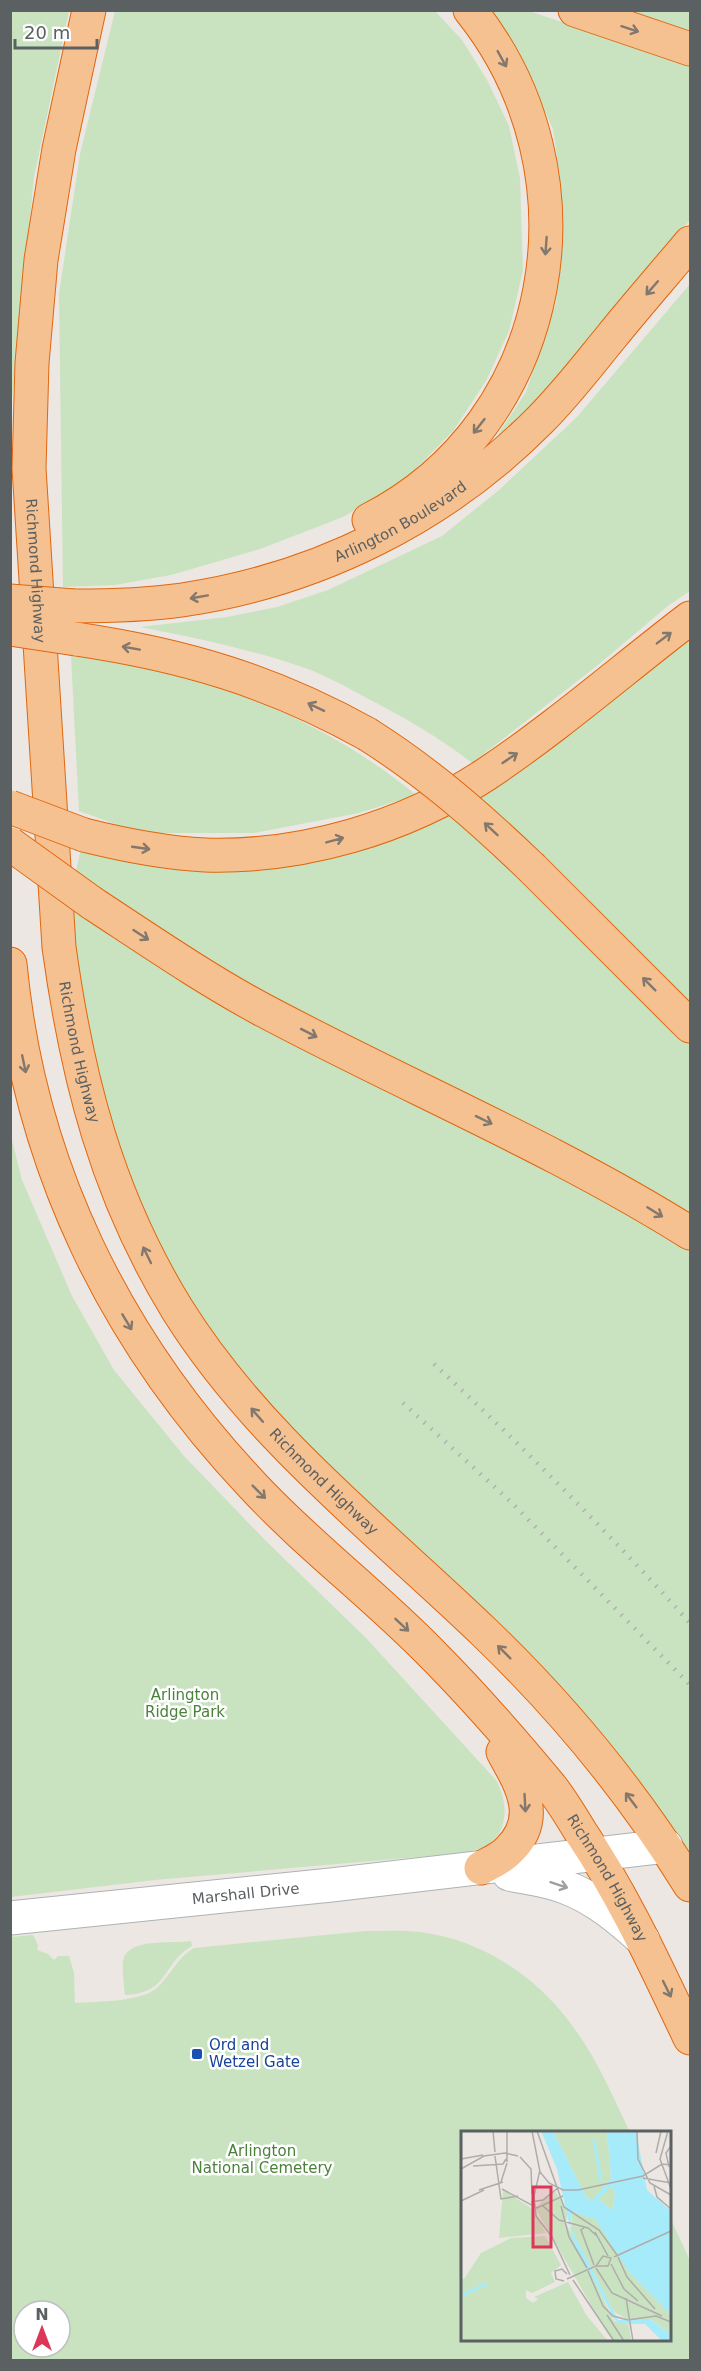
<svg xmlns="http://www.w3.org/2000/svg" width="701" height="2371" viewBox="0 0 701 2371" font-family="'DejaVu Sans',sans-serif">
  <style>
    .green { fill: #c9e3c0; fill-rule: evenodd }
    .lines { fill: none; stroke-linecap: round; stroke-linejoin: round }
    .minor-casing { stroke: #aeb2b4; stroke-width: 35 }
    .highway-casing { stroke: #e0660f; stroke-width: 35 }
    .minor { stroke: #fff; stroke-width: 33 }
    .highway { stroke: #f6c190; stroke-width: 33 }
    .rail { stroke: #afb0b0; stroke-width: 4.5; stroke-dasharray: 1.5 8; stroke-linecap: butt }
    .highway-bridge-casing { stroke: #e0660f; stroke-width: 35; stroke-linecap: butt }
    .highway-bridge { stroke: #f6c190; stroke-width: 33 }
    .oneway { stroke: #82786e }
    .oneway2 { stroke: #9da0a1 }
    .transit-dot { fill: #1a4fb4; stroke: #fff; stroke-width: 2 }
    .labels { text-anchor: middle; stroke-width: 5; stroke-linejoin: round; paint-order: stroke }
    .street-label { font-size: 15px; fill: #5b6062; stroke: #fff }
    .park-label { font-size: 15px; fill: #4a823a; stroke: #fff }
    .transit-label { font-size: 15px; fill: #164399; stroke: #fff; text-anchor: start }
    .inset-river { fill: none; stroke: #a6ebf9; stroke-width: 3 }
    .inset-road { fill: none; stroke: #aeadab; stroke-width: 1.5 }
    .view { fill: #dd3757; fill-opacity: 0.15; stroke: #dd3757; stroke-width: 3 }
    .inset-edge { fill: none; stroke: #5b6062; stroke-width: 3 }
  </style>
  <rect width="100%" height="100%" fill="#ece7e2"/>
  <g class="green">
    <path d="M11 11H69L34 177 11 411Z"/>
    <path d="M115 11H435L462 40 487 80 509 126 520 178 523 270 509 331 486 381 453 431 405 480 343 517 260 549 171 575 115 585 63 587 59 294 80 154Z"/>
    <path d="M488 11H529L690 65V220L526 415 493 442 526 392 556 303 562 245 560 176 553 129 514 44Z"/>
    <path d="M600 11H690V40Z"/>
    <path d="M690 284V591L669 605 598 665 472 763C438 736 401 716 363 696 341 684 319 672 296 665 245 648 192 637 140 627L227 617 277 607 328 590 442 536 499 490 577 417Z"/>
    <path d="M690 623V1885L666 1846 302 1462 149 1260 59 947 84 835 166 851 399 820Z"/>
    <path d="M71 656C196 670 318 714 416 795L359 813 254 833H156L118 825 79 811Z"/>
    <path d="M11 1136 22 1180 72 1296 114 1370 184 1456 265 1540 366 1638 496 1780C510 1805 509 1841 476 1850 469 1852 460 1853 452 1854L155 1880 11 1897Z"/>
    <path d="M365 1931C383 1931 402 1930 420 1932 483 1940 538 1977 574 2028 597 2059 613 2097 630 2132H462V2340H670V2217L690 2261V2360H11V1937L33 1935 38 1945 37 1950 48 1954 54 1960 58 1956H69L74 1973 75 2003C97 2001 143 2003 159 1986 171 1974 178 1957 194 1948ZM24 2311H60V2347H24Z"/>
    <path d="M191 1941 192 1946C161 1964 170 1993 125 1995 124 1984 122 1972 123 1961 127 1937 172 1944 191 1941Z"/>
  </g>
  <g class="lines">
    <g class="minor-casing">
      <g id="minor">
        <path d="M509 1874C528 1878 547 1880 565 1887 595 1898 620 1919 643 1940"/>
        <path id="s1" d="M10 1918 331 1885 666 1846"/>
      </g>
    </g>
    <g class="highway-casing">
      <g id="highway">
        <path id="s2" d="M89 10 59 149 41 260 32 363 29 468 59 947C77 1078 107 1195 177 1309 256 1436 378 1530 485 1633 563 1708 633 1793 690 1885"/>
        <path d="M575 10 690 49"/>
        <path d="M369 520C559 423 601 173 470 10"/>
        <path id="s3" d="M74 606C110 606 146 605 182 600 318 580 444 517 540 420 566 394 588 365 611 337 637 305 664 274 690 243"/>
        <path d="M76 639C184 655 272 681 367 734"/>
        <path d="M84 835C124 845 164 853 205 855 302 858 404 828 485 775 557 727 622 670 690 618"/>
        <path d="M533 869 690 1026"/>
        <path d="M92 903C147 939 202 977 261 1009 403 1085 553 1147 690 1233"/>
        <path id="s4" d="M10 964C29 1165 115 1340 253 1486 308 1545 373 1594 429 1651 472 1694 513 1741 551 1787 562 1801 571 1816 580 1831 624 1896 656 1967 690 2038"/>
        <path d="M481 1868C490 1863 502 1858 509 1850 542 1818 521 1784 503 1752"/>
      </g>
    </g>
    <use href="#minor" class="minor"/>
    <use href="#highway" class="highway"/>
    <g class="rail">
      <path d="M434 1364C523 1447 609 1533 690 1623"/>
      <path d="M403 1403 511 1502 690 1685"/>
    </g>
    <g class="highway-bridge-casing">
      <g id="highway-bridge">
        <path d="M10 601 74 606"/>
        <path d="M10 629 76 639"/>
        <path d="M367 734C429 773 481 819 533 869"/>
        <path d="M10 807 84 835"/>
        <path d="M10 844 92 903"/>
      </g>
    </g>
    <use href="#highway-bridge" class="highway-bridge"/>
  </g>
  <defs><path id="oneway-shaft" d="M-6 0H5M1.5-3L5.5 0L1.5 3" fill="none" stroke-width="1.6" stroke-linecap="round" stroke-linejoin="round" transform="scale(1.5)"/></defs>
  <g class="oneway">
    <use href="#oneway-shaft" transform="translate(630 29) rotate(18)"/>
    <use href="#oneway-shaft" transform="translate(502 59) rotate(61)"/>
    <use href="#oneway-shaft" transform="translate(546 246) rotate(94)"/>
    <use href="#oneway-shaft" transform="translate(652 288) rotate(131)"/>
    <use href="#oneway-shaft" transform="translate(479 426) rotate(128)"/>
    <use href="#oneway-shaft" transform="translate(199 597) rotate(170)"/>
    <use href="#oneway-shaft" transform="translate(664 638) rotate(-37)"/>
    <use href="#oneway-shaft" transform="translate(131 648) rotate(-170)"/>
    <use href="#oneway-shaft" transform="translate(316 707) rotate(-155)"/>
    <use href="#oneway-shaft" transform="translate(510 758) rotate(-34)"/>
    <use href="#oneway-shaft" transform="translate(491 829) rotate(-137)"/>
    <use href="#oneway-shaft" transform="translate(335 840) rotate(-15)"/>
    <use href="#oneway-shaft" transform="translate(141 848) rotate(8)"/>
    <use href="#oneway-shaft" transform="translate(141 935) rotate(33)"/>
    <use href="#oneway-shaft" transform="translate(649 984) rotate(-135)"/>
    <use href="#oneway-shaft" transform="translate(309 1033) rotate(27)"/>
    <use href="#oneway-shaft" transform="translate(24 1064) rotate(78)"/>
    <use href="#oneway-shaft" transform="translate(484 1120) rotate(26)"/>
    <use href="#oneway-shaft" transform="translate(655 1212) rotate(32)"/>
    <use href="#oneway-shaft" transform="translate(147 1255) rotate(-116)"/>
    <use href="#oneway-shaft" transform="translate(127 1322) rotate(59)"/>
    <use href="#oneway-shaft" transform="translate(257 1415) rotate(-131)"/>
    <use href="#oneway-shaft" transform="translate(259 1492) rotate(45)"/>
    <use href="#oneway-shaft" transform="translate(402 1625) rotate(43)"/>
    <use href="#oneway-shaft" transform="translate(504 1652) rotate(-135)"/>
    <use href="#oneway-shaft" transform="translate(631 1800) rotate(-127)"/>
    <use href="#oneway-shaft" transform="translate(525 1803) rotate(87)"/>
    <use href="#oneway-shaft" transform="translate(667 1989) rotate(64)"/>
  </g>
  <use class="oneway2" href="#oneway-shaft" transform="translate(559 1885) rotate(18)"/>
  <rect class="transit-dot" x="191" y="2048" width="12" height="12" rx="3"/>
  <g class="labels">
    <g class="street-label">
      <text dy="5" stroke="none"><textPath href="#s3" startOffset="342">Arlington Boulevard</textPath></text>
      <text dy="5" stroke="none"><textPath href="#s2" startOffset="566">Richmond Highway</textPath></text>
      <text dy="5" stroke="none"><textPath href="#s2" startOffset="1050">Richmond Highway</textPath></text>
      <text dy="5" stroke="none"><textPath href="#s2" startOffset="1554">Richmond Highway</textPath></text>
      <text dy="5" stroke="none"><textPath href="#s4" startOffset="1118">Richmond Highway</textPath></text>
      <text dy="5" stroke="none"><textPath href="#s1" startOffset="237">Marshall Drive</textPath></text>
    </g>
    <g class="park-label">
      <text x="185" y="1700">Arlington<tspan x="185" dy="17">Ridge Park</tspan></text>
      <text x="262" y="2156">Arlington<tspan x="262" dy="17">National Cemetery</tspan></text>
    </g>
    <g class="transit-label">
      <text x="209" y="2050">Ord and<tspan x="209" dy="17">Wetzel Gate</tspan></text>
    </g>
  </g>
  <g transform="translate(461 2131)">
    <rect width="210" height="210" fill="#ece7e2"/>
    <path d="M92 0H146L150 47 132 70 125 66ZM150 55 154 62 152 79 138 69 139 63ZM42 59 72 78 85 102 38 107ZM93 59 107 79 105 92 153 190 168 194 170 210H153L147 203 74 77ZM111 81 133 87 140 93 168 141 210 184V203L191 189 172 191 153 181 110 98ZM84 105 100 134 90 142 94 151 71 162 65 159V167L72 172 77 168 73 166 107 151 126 185 147 210H0V147L3 148 20 122 50 107Z" fill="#c9e3c0"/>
    <path d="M80 0H92L125 66 131 70 150 47 146 0H175L186 59 210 80V184L168 141 134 88 111 81 109 95 157 189H190L210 203V210H201L184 193H160L154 189 112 110 96 38ZM150 55 154 62 152 79 138 69Z" fill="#a6ebf9" fill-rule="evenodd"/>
    <path class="inset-river" d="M163 0 169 44M164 1 168 38M133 9 140 50M171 51 196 103M176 63 198 103M200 107 210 125M199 108 210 128M0 164 26 153"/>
    <path class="inset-road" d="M32 0 34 21M46 0V31M71 0 79 41 88 52 102 59H117L182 45 201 33 210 34M76 0 103 76 138 99 156 124M176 0 177 28 189 52 210 64M207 0 199 28 210 58M195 22 200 0M34 25 40 68 57 65M59 26 70 38 71 63M0 28 22 24M12 35 42 33 45 28M208 36 205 22 210 15M0 38 23 25 44 22 57 25M79 39 73 65 75 85 91 106 109 144M182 47 210 52M40 51 46 32M193 55 196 66 210 78M41 58 76 77 102 65M18 59 42 51M0 70 23 59M70 71 82 69 98 56M82 75 98 89 127 97 136 105M100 75 108 106 126 137M124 96 120 99 133 134M134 101 147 125M153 126 210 100M157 126 166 146 194 178M150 133 163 158 177 170M135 137 151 162 201 185M127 140 142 175 152 185 167 189 195 185 210 191M106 148 135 135 142 125 150 127 147 135H135M112 149 153 210M103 150 95 148 94 140 101 138 106 143M165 167 172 210M146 184 163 210"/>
    <path class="view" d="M72 56H90V116H72Z"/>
    <rect width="210" height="210" class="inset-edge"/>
  </g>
  <rect width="701" height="2371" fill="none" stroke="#5b6062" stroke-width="24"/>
  <g transform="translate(42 2329)"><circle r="28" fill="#ffffff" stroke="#bdbfc0" stroke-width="1.5"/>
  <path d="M0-4.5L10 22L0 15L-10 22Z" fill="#dd3757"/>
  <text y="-9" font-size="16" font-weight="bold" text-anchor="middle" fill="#5b6062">N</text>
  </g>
  <path d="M15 39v9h82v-9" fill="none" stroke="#5b6062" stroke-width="3"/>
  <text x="24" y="39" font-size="18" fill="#5b6062" stroke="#ffffff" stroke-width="4.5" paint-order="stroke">20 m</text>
</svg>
